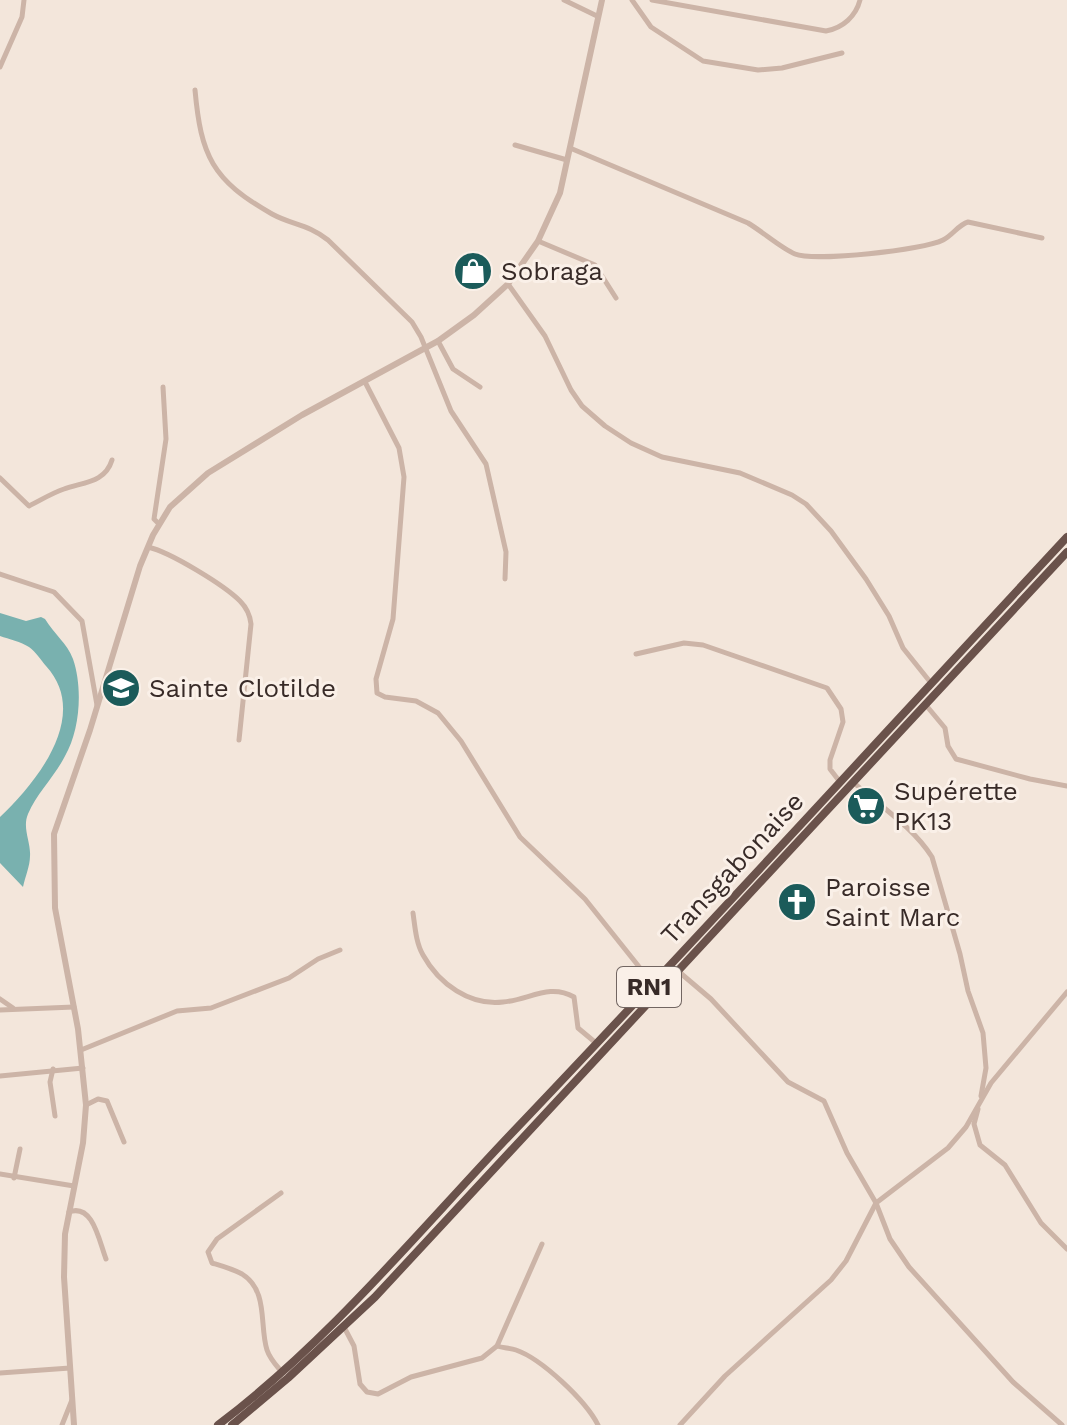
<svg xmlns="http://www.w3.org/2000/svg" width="1067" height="1425" viewBox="0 0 1067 1425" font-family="'Work Sans',sans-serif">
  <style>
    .water { fill: #79b1af }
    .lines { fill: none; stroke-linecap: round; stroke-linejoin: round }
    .minor { stroke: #ccb4a7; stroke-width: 5 }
    .tertiary { stroke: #ccb4a7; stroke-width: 6 }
    .trunk { stroke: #6a524b; stroke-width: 8 }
    .labels { text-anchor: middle; stroke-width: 6; stroke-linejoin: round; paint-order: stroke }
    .shield { fill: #faf0e8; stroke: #726662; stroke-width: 2 }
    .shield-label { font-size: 24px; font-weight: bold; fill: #382b28 }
    .poi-label { font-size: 26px; fill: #382b28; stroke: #faf0e8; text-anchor: start }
    .street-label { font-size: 26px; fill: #382b28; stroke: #faf0e8 }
  </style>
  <rect width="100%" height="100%" fill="#f3e6db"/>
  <path class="water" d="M0 613 26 621 41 617 45 619C54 634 67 643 73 659 83 688 80 730 65 756 55 776 37 793 28 814 22 828 31 842 30 856 30 866 25 877 23 887L0 863V817C37 782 91 715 46 666 41 660 36 652 29 647 21 642 9 639 0 636Z"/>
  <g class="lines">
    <g class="minor">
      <path d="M564 0 597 16"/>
      <path d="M632 0 651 27 703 61 758 70 782 68 842 53"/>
      <path d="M652 0 826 31C843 28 856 16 860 0"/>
      <path d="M0 67 22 17 24 0"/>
      <path d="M195 90C201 156 212 180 272 214 292 225 308 224 328 240L412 322 421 337 451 411 486 464 506 552 505 579"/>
      <path d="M515 145 567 160"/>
      <path d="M570 148 748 223C763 232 781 248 795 254 814 262 924 250 943 240 953 235 958 225 968 222L1042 238"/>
      <path d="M538 241 595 265 616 298"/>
      <path d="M508 284 545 336 571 390 582 406 605 426 631 443 662 457 740 473 792 495 806 504 831 531 866 579 889 616 903 648 931 683"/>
      <path d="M438 341 453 369 480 387"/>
      <path d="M365 382 399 448 404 477 393 619 376 679 377 693 385 697 416 701 438 713 461 741 520 837 585 899 652 983"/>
      <path d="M0 478 29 506C41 500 52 493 64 489 83 482 105 483 112 460"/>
      <path d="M159 524 154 519 166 439 163 387"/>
      <path d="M148 547C170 552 224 585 240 601 246 607 250 615 251 624L239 740"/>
      <path d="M0 574 54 592 82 621 97 705"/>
      <path d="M636 654 684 643 703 645 827 688 841 709 843 722 830 760V769L840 782"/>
      <path d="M925 704 945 728 948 746 956 759 1030 779 1067 786"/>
      <path d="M853 782C880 806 914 828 932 857L960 954 968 991 983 1033 986 1068 981 1096"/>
      <path d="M413 913C415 927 416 943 423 955 439 984 470 1006 503 1002 529 1000 549 983 574 997L578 1028 596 1043"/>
      <path d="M678 971 711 999 788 1082 824 1101 847 1153 876 1203 890 1239 909 1267 1013 1382 1062 1425"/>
      <path d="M0 999 13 1008"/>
      <path d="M0 1010 74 1007"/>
      <path d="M81 1050 177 1011 211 1008 289 978 318 959 340 950"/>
      <path d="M53 1069 50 1082 55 1116"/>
      <path d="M0 1076 83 1068"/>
      <path d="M86 1105 98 1099 107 1101 124 1142"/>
      <path d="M978 1109 974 1124 980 1145 1005 1165 1041 1223 1067 1249"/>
      <path d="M0 1174 74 1186"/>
      <path d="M14 1178 20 1149"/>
      <path d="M281 1193 217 1239 208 1252 212 1263C222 1266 233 1269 242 1274 269 1291 259 1325 267 1350 270 1359 276 1365 281 1371"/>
      <path d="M69 1212C93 1203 99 1241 106 1259"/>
      <path d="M344 1327 354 1346 360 1384 367 1392 378 1394 411 1377 482 1358 497 1346C503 1348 510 1348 516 1350 542 1359 586 1401 598 1425"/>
      <path d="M497 1346 542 1244"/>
      <path d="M0 1373 70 1368"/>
      <path d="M62 1425 72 1400"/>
      <path d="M680 1425 725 1376 831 1280 846 1261 876 1203 948 1148 966 1127 991 1083 1067 992"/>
    </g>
    <path class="tertiary" d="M74 1425 64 1277 65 1234 83 1143 86 1105 78 1029 55 908 54 834 90 730 140 566 153 535 170 507 208 473 302 415 438 341 474 315 508 284 538 241 560 193 602 0"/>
    <g class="trunk">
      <path d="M218 1425C328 1342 417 1233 511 1134 699 937 882 736 1067 537"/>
      <path d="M232 1425 288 1378 375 1297 1067 552"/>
    </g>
  </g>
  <defs>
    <g id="shop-disc" transform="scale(2)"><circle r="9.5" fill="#1b5b5a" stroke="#faf0e8"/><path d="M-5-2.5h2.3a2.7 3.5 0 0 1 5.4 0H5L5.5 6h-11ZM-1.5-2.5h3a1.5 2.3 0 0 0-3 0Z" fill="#fff"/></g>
    <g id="school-disc" transform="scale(2)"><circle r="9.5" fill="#1b5b5a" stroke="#faf0e8"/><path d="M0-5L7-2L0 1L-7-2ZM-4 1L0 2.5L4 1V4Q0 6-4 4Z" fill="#fff"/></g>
    <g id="supermarket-disc" transform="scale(2)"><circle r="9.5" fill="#1b5b5a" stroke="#faf0e8"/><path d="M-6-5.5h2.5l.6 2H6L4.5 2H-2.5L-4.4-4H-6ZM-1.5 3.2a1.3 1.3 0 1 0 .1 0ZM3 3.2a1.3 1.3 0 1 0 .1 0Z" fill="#fff"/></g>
    <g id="church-disc" transform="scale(2)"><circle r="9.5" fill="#1b5b5a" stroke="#faf0e8"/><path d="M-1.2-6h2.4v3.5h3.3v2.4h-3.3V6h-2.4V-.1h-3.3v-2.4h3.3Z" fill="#fff"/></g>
  </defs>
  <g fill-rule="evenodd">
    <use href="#shop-disc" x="473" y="271"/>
    <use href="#school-disc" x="121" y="688"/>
    <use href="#supermarket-disc" x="866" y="806"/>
    <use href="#church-disc" x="797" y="902"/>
  </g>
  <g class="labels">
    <rect class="shield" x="617" y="967" width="64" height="40" rx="6"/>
    <g class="shield-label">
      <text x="649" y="995">RN1</text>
    </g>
    <g class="poi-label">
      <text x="501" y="280">Sobraga</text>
      <text x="149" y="697">Sainte Clotilde</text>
      <text x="894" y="800">Supérette<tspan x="894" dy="30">PK13</tspan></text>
      <text x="825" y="896">Paroisse<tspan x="825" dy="30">Saint Marc</tspan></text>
    </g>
    <g class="street-label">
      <text transform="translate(732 868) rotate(-47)" y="9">Transgabonaise</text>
    </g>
  </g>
</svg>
